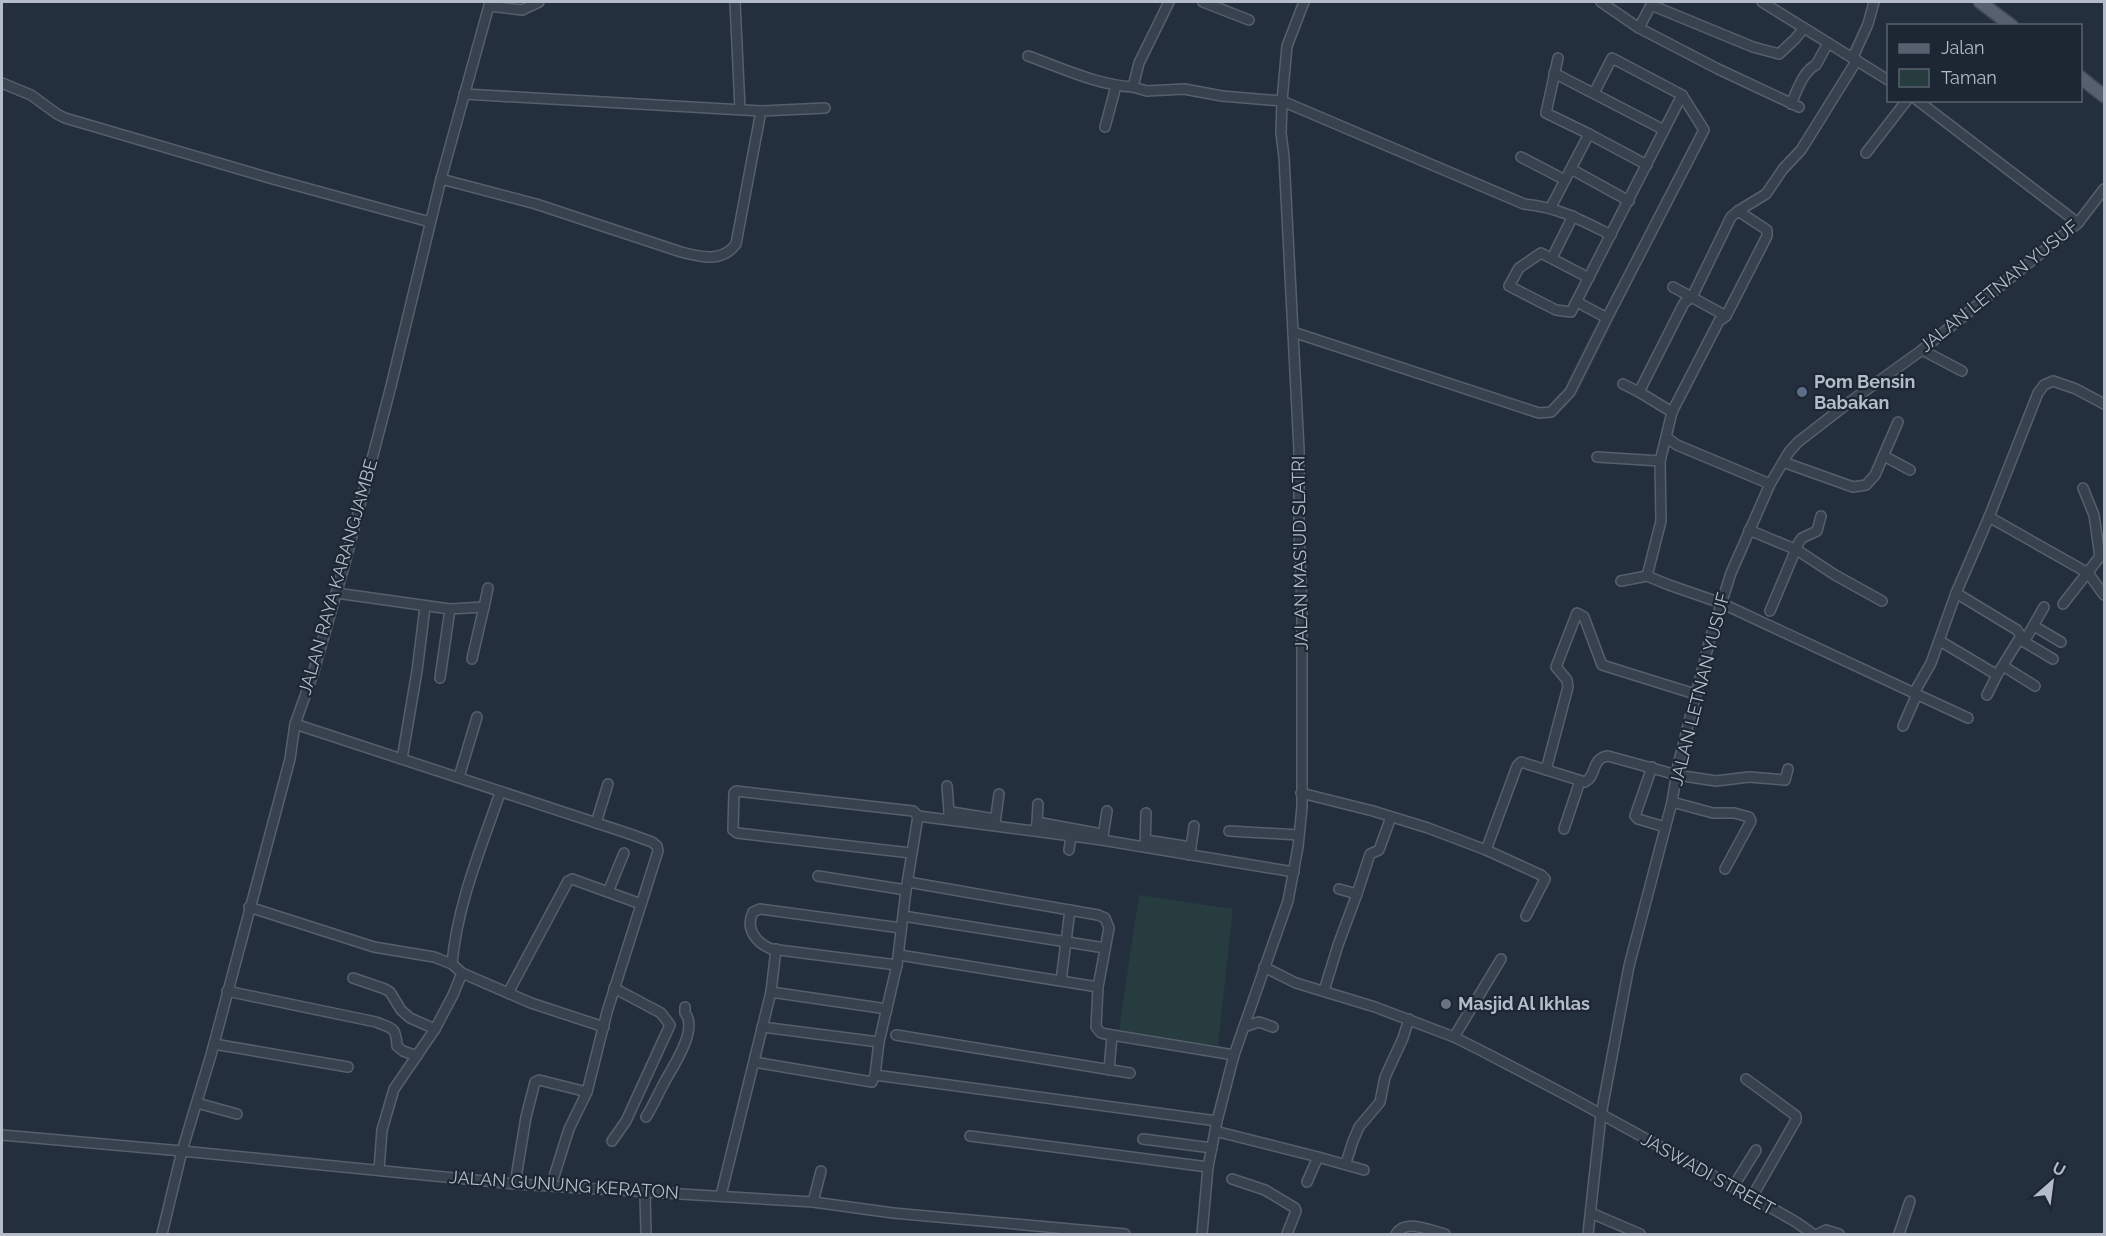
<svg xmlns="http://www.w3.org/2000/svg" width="2106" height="1236" viewBox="0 0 2106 1236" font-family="Raleway,sans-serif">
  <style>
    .green { fill: #263c3f }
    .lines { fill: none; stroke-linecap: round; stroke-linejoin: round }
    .minor-casing { stroke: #565f6c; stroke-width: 12 }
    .major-casing { stroke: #414a57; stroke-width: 15 }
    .minor { stroke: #38414e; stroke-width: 9 }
    .major { stroke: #56606e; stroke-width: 12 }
    .service-dot { fill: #5c6f8a; stroke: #1d2633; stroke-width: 2 }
    .worship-dot { fill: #6b7280; stroke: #1d2633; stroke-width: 2 }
    .labels { text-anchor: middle; stroke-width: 4.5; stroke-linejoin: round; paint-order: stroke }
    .street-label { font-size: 18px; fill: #b4bcc9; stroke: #1d2633 }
    .poi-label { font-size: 18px; font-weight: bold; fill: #b4bcc9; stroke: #1d2633; text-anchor: start }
  </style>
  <rect width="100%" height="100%" fill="#242f3e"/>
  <path class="green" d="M1139 895 1233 909 1218 1046 1119 1030Z"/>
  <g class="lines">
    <g class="minor-casing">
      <g id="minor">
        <path d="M735 2 740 109"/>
        <path d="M1169 2 1139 63 1133 87 1147 91 1184 89 1222 96 1282 101 1281 133 1284 157 1299 450V528L1302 607V807L1298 847 1288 901 1234 1055 1217 1121 1208 1167 1202 1234"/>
        <path d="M1203 2 1249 20"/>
        <path d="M1304 2 1287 46 1282 101 1524 204C1560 208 1579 219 1611 235"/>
        <path d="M1601 2 1639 28 1718 69 1799 107"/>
        <path d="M1762 2 1888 80"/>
        <path d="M489 6 522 10 539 2"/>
        <path d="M1639 28 1651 5 1753 47 1779 54 1795 39 1804 28"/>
        <path d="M1028 56C1062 68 1097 85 1133 87"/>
        <path d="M1853 57 1868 24 1874 2"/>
        <path d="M1554 73 1664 130"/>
        <path d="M2 83 31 95 57 114 65 118 273 179 430 222"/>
        <path d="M464 94 761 111 825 108"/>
        <path d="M1917 100 2078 223"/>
        <path d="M1791 104C1797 91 1803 71 1816 65L1828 43"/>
        <path d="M1105 127 1116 86"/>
        <path d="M1589 134 1647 165"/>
        <path d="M1866 153 1907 100"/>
        <path d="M1521 157 1565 180"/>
        <path d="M1571 169 1629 201"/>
        <path d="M441 179 536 204 681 252C701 257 722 263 736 244L761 111"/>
        <path d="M1551 207 1589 134 1546 113 1558 58"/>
        <path d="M1738 211 1767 230V236L1726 316 1719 321 1672 412 1666 437 1677 445 1770 484"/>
        <path d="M1552 258 1573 216"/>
        <path d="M1589 278 1541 253 1519 268 1509 286 1556 310 1571 312 1682 95"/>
        <path d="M1673 287 1726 316"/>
        <path d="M1577 302 1607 318"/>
        <path d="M1293 332 1539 413 1551 412 1570 392 1607 318 1704 130 1682 95 1612 58 1594 93"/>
        <path d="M1922 350 1962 371"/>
        <path d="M1623 384 1639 392"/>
        <path d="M1672 412 1639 392 1684 303 1692 297 1731 217 1738 211 1766 194 1783 169 1801 150 1857 60"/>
        <path d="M1884 456 1910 470"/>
        <path d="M1597 457 1660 461"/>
        <path d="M1783 462 1853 487 1866 485 1875 475 1898 422"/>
        <path d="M2083 488 2094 515 2100 557"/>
        <path d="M1989 517 2088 573 2104 595"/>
        <path d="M1749 530 1797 550 1835 575 1882 601"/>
        <path d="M1647 576 1669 585 1721 603 1914 693 1931 663 1956 593 1989 517 2038 393 2044 385 2053 381 2076 389 2104 404"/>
        <path d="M1621 581 1647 576 1661 521 1660 461 1666 437"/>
        <path d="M336 593 450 609 440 678"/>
        <path d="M2063 604 2102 554"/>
        <path d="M484 607 488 588"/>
        <path d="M450 609 484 607 472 659"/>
        <path d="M1770 611 1799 542 1802 538 1817 531 1821 516"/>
        <path d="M2034 626 2061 642"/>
        <path d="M2021 640 2053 659"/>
        <path d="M1940 641 1997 675 2021 636 2017 630 1956 593"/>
        <path d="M2024 642 2044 607"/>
        <path d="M2003 666 2035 686"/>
        <path d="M1914 693 1968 718"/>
        <path d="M1987 695 1997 675"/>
        <path d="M295 724 627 833 652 842 657 846 658 851 607 1012 587 1092 569 1129 551 1186"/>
        <path d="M1903 726 1917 694"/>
        <path d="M402 759 417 671 425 607"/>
        <path d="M1652 767 1635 816 1638 819 1665 827"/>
        <path d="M1546 770 1568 687 1567 680 1556 667 1577 613 1584 617 1602 665 1695 694"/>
        <path d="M459 777 477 717"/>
        <path d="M947 786 949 812"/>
        <path d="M1301 793 1373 811 1428 828 1486 850 1517 766 1521 762 1585 782C1597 776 1591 758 1608 756L1677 775 1716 781 1749 777 1785 780 1788 769"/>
        <path d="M1672 802 1713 813H1734L1749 817 1751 821 1725 869"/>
        <path d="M918 816 1102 840 1294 872"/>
        <path d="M949 819V812H952L995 819"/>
        <path d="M596 823 608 784"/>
        <path d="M995 823 999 794"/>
        <path d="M1037 823 1038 804"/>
        <path d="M1564 829 1580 781"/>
        <path d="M1035 831 1037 823H1042L1096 833 1103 836 1102 840"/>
        <path d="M1229 831 1299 835"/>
        <path d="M1103 836 1107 811"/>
        <path d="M1146 840 1191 847 1189 855"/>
        <path d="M1145 846 1146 813"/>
        <path d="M1191 847 1194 826"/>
        <path d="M1069 850 1071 836"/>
        <path d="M1486 850 1541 875 1545 879 1526 916"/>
        <path d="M911 853 737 833 733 830 734 793 736 791 913 811 918 816 906 890 897 965 879 1042 875 1075 1217 1121"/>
        <path d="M818 876 906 890"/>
        <path d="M908 882 1098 915 1105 918 1109 928 1098 987 1096 1027 1101 1033 1112 1035 1234 1055"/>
        <path d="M1339 889 1357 894 1370 854 1379 850 1391 817"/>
        <path d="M608 892 624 853"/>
        <path d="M249 907 374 947 434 957 452 964"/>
        <path d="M903 916 1105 948"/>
        <path d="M899 955 1098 987"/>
        <path d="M897 965 771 949C755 942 745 928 753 912L760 909 901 928"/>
        <path d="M1264 967 1296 983 1375 1007 1454 1037 1480 1050 1568 1096 1752 1197 1796 1222 1813 1234"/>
        <path d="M462 973 531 1003 604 1027"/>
        <path d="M353 978 385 989 390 992 401 1010 410 1018 435 1029"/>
        <path d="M1061 981 1070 910"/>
        <path d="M227 991 376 1022C392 1029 396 1026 397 1046L403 1051 417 1056"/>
        <path d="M1324 991 1338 945 1357 894"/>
        <path d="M771 992 887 1009"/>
        <path d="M508 993 568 881 572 879 641 904"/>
        <path d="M762 1027 879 1042"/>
        <path d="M1244 1027 1259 1022 1273 1027"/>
        <path d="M896 1035 1130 1073"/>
        <path d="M1454 1037 1501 959"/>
        <path d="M214 1044 348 1067"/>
        <path d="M754 1062 872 1082 875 1075"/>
        <path d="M1109 1070 1112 1035"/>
        <path d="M1746 1079 1791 1112 1796 1116V1120L1752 1197"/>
        <path d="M197 1103 237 1114"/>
        <path d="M646 1117C653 1106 658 1094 664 1083 672 1068 699 1029 685 1013V1007"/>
        <path d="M1215 1131 1318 1157 1307 1182"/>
        <path d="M2 1135 182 1151 515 1184 813 1202 893 1213 1125 1234"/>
        <path d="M970 1136 1208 1167"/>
        <path d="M1143 1139 1212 1148"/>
        <path d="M612 1141 626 1121 670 1025 661 1013 614 988"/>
        <path d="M1318 1157 1364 1170"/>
        <path d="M1346 1163 1353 1141 1359 1127 1380 1102 1385 1077 1403 1038 1409 1019"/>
        <path d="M379 1170 382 1130 394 1089 435 1029 453 995 462 973 452 964C457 905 481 848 500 793"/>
        <path d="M1232 1179 1265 1190 1295 1208 1296 1211 1287 1234"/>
        <path d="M515 1184 526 1117 535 1082 539 1080 587 1092"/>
        <path d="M1733 1187 1756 1150"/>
        <path d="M645 1193 646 1234"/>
        <path d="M721 1195 771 992 776 949"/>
        <path d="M813 1202 821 1171"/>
        <path d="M1591 1213 1640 1234"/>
        <path d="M162 1234 182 1151 211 1055 290 759 295 724 313 674 345 563 391 386 441 179 490 2"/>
        <path d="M1396 1234C1405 1218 1431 1231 1445 1234"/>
        <path d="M1588 1234 1601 1115 1629 966 1672 802 1678 765 1710 639 1731 573 1770 484 1789 452 1798 442 1851 401 1922 350 2078 223 2104 189"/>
        <path d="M1818 1234 1826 1230 1839 1234"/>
        <path d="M1899 1234 1910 1201"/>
      </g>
    </g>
    <g class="major-casing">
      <g id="major">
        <path d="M1980 2 2012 26"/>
        <path d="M2080 77 2104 96"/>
      </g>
    </g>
    <use href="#minor" class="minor"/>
    <use href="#major" class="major"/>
  </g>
  <circle class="service-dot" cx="1802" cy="392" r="6"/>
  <circle class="worship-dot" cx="1446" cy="1004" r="6"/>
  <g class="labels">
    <g class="street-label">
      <text transform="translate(1999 286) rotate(-39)" y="6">JALAN LETNAN YUSUF</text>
      <text transform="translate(1300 553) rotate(-91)" y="6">JALAN MAS'UD SLATRI</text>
      <text transform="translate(338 577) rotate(-74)" y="6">JALAN RAYA KARANGJAMBE</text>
      <text transform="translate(1700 689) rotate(-76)" y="6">JALAN LETNAN YUSUF</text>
      <text transform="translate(1708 1174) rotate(29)" y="6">JASWADI STREET</text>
      <text transform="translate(564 1185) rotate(4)" y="6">JALAN GUNUNG KERATON</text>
    </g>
    <g class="poi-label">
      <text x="1814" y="388">Pom Bensin<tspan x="1814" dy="21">Babakan</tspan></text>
      <text x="1458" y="1010">Masjid Al Ikhlas</text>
    </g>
  </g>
  <rect width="2106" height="1236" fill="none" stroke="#b4bcc9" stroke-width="6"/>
  <rect x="1887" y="24" width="195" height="78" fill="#1d2633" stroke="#59626f" stroke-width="1.5"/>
  <rect x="1899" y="44" width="30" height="9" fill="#56606e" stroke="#59626f" stroke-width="1.5"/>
  <text x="1941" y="54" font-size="18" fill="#b4bcc9">Jalan</text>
  <rect x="1899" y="69" width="30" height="18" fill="#263c3f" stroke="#59626f" stroke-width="1.5"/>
  <text x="1941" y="84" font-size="18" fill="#b4bcc9">Taman</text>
  <g transform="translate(2052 1182) rotate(28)" stroke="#1d2633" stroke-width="4.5" paint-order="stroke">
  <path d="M0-4.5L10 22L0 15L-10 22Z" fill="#b4bcc9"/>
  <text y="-9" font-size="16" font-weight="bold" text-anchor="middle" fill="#b4bcc9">U</text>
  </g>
</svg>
